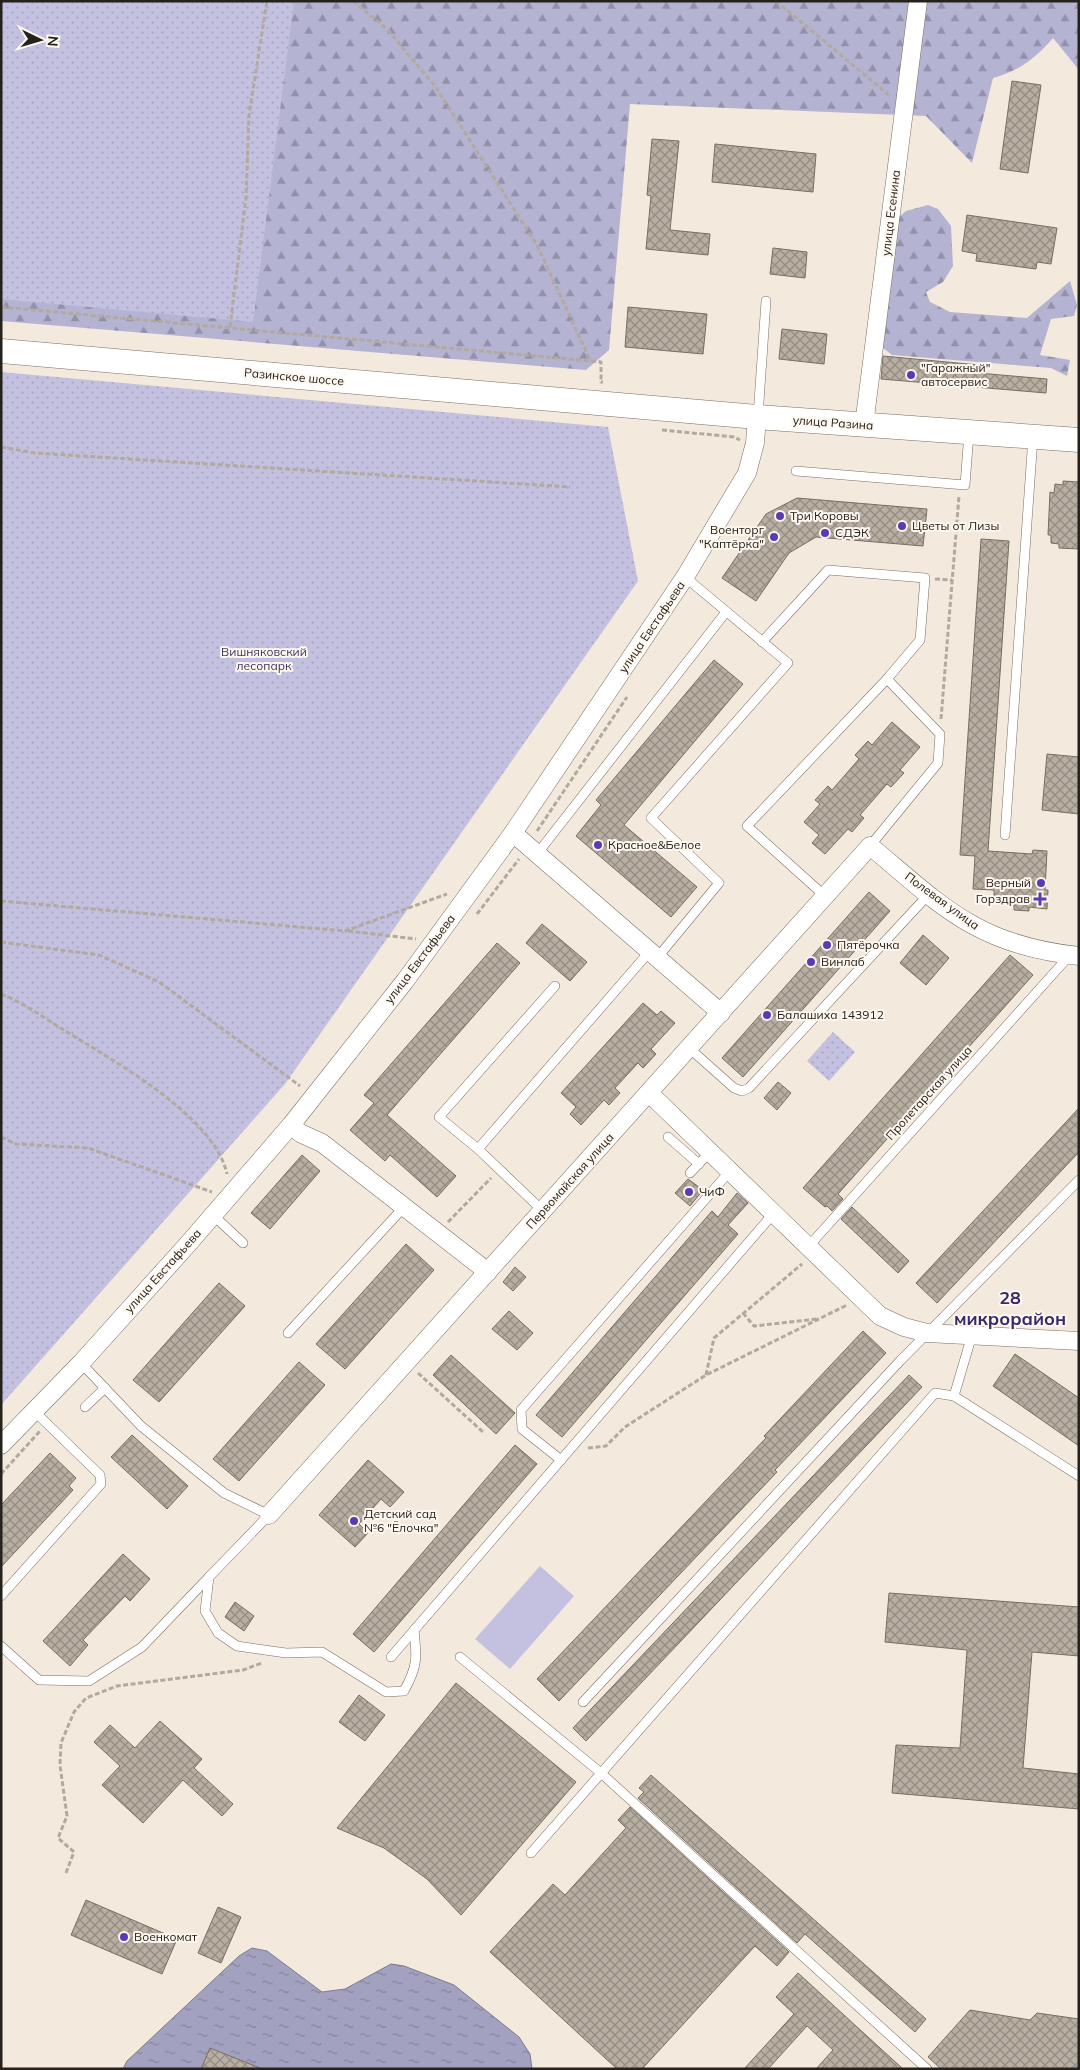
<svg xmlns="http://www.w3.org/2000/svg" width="1080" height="2070" viewBox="0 0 1080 2070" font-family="Mulish,sans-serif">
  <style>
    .grass { fill: #c3c1df }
    .forest { fill: url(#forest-firs) }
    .park { fill: url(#park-dots) }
    .water { fill: url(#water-ripples); stroke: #7d7b8f }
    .building { fill: url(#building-cross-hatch); stroke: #776d62 }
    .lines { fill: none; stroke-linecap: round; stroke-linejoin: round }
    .lane-casing { stroke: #796f65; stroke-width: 10 }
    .street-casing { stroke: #796f65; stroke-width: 19 }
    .secondary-casing { stroke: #796f65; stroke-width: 25 }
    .path { stroke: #b2a99f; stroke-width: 3; stroke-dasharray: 5 2.5; stroke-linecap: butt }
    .lane { stroke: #fff; stroke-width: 9 }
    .street { stroke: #fff; stroke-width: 18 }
    .secondary { stroke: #fff; stroke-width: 24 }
    .poi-dot { fill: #593cb4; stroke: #fdf7ef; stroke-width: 2 }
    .labels { text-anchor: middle; stroke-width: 4; stroke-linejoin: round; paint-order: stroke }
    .street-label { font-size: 12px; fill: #25211c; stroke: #fdf7ef }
    .poi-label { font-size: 12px; fill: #25211c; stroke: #fdf7ef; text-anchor: start }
    .park-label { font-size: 12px; fill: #3d3763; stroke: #fdf7ef }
    .district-label { font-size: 18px; font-weight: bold; fill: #362b66; stroke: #fdf7ef }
  </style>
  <defs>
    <pattern id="forest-firs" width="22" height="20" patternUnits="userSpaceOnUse" patternTransform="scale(1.25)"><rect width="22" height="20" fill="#b5b3d2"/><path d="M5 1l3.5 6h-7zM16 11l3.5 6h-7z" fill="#9391aa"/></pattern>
    <pattern id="park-dots" width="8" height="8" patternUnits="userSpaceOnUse" patternTransform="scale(1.25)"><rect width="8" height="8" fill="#c3c1df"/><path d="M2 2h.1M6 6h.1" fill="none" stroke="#a7a6bf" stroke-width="1.8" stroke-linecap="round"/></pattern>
    <pattern id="water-ripples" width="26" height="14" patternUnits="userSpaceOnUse" patternTransform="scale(1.25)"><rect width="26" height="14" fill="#a3a1c0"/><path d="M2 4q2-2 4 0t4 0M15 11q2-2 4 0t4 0" fill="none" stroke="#85839b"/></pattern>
    <pattern id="building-cross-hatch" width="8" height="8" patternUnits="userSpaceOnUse" patternTransform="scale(1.25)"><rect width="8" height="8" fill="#b8aea2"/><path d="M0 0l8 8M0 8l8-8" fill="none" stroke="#958d83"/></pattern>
  </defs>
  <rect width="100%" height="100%" fill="#f4e9dd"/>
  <path class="grass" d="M540 1566 574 1596 510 1669 475 1639Z"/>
  <g class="forest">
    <path d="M1 1H1079V70L1053 38C1036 58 1019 71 993 78L972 163 926 116 630 104 609 350 586 370 1 321Z"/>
    <path d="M928 205 938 209 951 226 953 266 943 282 926 292 930 302 950 312 1027 318 1070 281 1077 305 1074 316 1051 319 1040 355 1070 360 1067 376 1051 368 892 355 883 348 878 337 898 218 906 211Z"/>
  </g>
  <g class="park">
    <path d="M1 1H294L253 322 1 299Z"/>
    <path d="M1 372 608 427 638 581 285 1084 1 1405Z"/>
    <path d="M833 1032 855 1052 829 1081 807 1061Z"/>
  </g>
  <path class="water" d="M252 1948 267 1951 322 1992 345 1989 391 1964 404 1966 454 1985 519 2037 530 2054 532 2069H123L127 2061 239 1956Z"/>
  <g class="building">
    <path d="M1012 81 1041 85 1028 173 1000 169Z"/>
    <path d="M652 139 679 141 670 230 710 234 708 255 646 249 651 196 647 195Z"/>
    <path d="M715 144 816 154 813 192 712 182Z"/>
    <path d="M967 215 1057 228 1051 264 1037 262 1036 269 976 261 977 254 962 251Z"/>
    <path d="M773 248 807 252 805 278 770 274Z"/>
    <path d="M628 307 707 314 703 354 625 347Z"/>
    <path d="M782 329 827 334 824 364 779 359Z"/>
    <path d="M883 356 979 365 978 373 1047 379 1046 393 881 379Z"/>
    <path d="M1063 481 1079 482V549L1059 548V544L1051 543V535H1048L1050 492 1054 493 1055 484 1063 485Z"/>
    <path d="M797 498 927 509 923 546 816 537 789 553 756 601 722 578 766 514Z"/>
    <path d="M981 539 1009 541 988 851 1032 854 1033 850 1047 851 1045 890H1048L1047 909 1029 907V911L1014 910V904L994 902V890L973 889 975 856 960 855Z"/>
    <path d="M714 660 743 684 624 825 697 887 671 917 576 836 601 805 596 800Z"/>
    <path d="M892 722 920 747 900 770 904 773 891 787 887 784 860 815 864 818 852 832 848 829 825 854 812 843 819 835 804 822 820 804 815 800 828 786 832 790 859 759 855 755 868 741 872 745Z"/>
    <path d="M1047 754 1079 757V814L1042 810Z"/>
    <path d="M869 892 890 911 743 1077 722 1058Z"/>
    <path d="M542 924 587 962 570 981 526 943Z"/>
    <path d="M923 935 949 958 926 985 900 963Z"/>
    <path d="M497 943 520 963 387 1115 456 1176 437 1197 390 1155 385 1161 350 1130 374 1103 364 1095Z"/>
    <path d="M1010 955 1033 975 838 1194 843 1199 832 1211 827 1206 825 1207 803 1188Z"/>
    <path d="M643 1003 657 1015 661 1011 675 1023 651 1049 656 1054 643 1068 638 1063 615 1088 620 1093 609 1105 604 1100 581 1125 570 1114 576 1107 561 1093Z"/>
    <path d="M778 1082 791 1093 777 1110 764 1098Z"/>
    <path d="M1079 1108V1152L937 1303 916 1283Z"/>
    <path d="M302 1155 320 1171 270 1229 251 1213Z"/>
    <path d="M688 1179 703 1190 690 1206 675 1193Z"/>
    <path d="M737 1193 748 1203 728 1225 738 1234 562 1437 536 1415 712 1211 718 1217Z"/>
    <path d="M852 1207 909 1261 898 1273 841 1219Z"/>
    <path d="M406 1244 434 1270 345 1369 316 1344Z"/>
    <path d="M515 1267 526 1277 513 1291 503 1282Z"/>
    <path d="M219 1283 245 1306 159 1402 133 1380Z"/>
    <path d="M509 1311 533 1333 517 1350 492 1329Z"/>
    <path d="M863 1331 886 1353 775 1470 777 1472 559 1701 537 1679 766 1438 764 1436Z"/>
    <path d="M1015 1354 1079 1398V1446L993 1386Z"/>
    <path d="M451 1355 515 1413 496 1434 433 1375Z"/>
    <path d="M299 1362 325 1385 239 1481 213 1459Z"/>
    <path d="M909 1375 922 1387 586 1741 573 1728Z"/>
    <path d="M132 1435 188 1486 167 1509 111 1457Z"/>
    <path d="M515 1445 537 1464 374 1652 353 1634Z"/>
    <path d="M50 1453 76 1478 69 1486 73 1490 1 1567V1505Z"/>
    <path d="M368 1460 404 1492 390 1507 381 1499 359 1524 368 1533 355 1547 319 1515Z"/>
    <path d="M123 1554 150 1579 130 1601 125 1596 83 1640 88 1645 70 1666 43 1641Z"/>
    <path d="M889 1593 1079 1607V1656L1032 1652 1023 1768 1079 1774V1809L892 1793 896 1745 960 1748 967 1650 885 1642Z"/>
    <path d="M235 1602 254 1616 244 1631 225 1617Z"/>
    <path d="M456 1683 576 1782 461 1915 427 1879 384 1848 337 1828Z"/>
    <path d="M359 1695 385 1715 365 1741 339 1722Z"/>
    <path d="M160 1721 202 1759 194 1768 233 1804 222 1816 183 1780 143 1823 102 1785 120 1766 94 1742 110 1725 135 1748Z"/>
    <path d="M651 1775 926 2019 915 2032 805 1934 797 1943 638 1798 644 1792 639 1788Z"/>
    <path d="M630 1807 789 1952 777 1966 755 1946 642 2069H617L490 1952 553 1884 565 1895 626 1828 618 1820Z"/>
    <path d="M86 1900 177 1939 162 1974 71 1935Z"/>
    <path d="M218 1907 241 1917 221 1963 198 1953Z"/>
    <path d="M798 1973 903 2069H816L833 2050 807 2026 768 2069H744L794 2014 776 1997Z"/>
    <path d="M970 2010 1030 2020 1037 2013 1079 2019V2069H941L928 2057Z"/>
    <path d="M210 2048 260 2068V2069H201Z"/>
  </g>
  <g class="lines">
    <g class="lane-casing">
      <g id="lane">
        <path d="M758 416 766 301"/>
        <path d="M796 471 965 485 969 433"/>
        <path d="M762 642 828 570 925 578 920 640 887 679"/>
        <path d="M1005 835 1033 437"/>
        <path d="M537 854 726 612"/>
        <path d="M826 897 747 826 887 679 940 734 938 763 870 846"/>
        <path d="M657 958 719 883 651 818 788 663 685 577"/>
        <path d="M689 1048 734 1088 742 1091 749 1088 929 894"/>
        <path d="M668 1137 699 1164"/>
        <path d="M478 1149 439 1117 555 986"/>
        <path d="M690 1173 710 1152"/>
        <path d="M543 1211 478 1149 650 951"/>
        <path d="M213 1215 243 1243"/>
        <path d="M808 1247 1070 955"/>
        <path d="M288 1333 404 1207"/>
        <path d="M972 1335 954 1396 1079 1476"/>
        <path d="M81 1363 141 1426 224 1493 269 1515 209 1577 205 1611 218 1633 237 1646 286 1653 322 1652 386 1692 404 1691C418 1666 417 1657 414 1630"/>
        <path d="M85 1407 105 1388"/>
        <path d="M561 1460 522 1429 521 1410 730 1171"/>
        <path d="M1 1596 101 1484 100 1475 34 1411"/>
        <path d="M1 1646 39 1680 89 1681 142 1647 209 1577"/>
        <path d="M391 1657 773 1214"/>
        <path d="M460 1657 601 1773 927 2069"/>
        <path d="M583 1702 900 1361 1079 1180"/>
        <path d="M531 1853 935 1393 954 1396"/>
      </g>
    </g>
    <g class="street-casing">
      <g id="street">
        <path d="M864 425 918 1"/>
        <path d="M513 833 721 1013"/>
        <path d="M649 1093 880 1316 904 1327 927 1333 1079 1341"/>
        <path d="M291 1125 300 1133 322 1143 488 1272"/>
        <path d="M1 1445 81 1363 188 1244 291 1125 405 981 513 833 685 577 747 473 755 443 757 417"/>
        <path d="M269 1515 870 846C902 872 937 906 973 925 1005 943 1042 952 1079 956"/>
      </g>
    </g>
    <g class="secondary-casing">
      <path id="secondary" d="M1 351 757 417 1079 440"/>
    </g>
    <g class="path">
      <path d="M353 1 387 29 435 86 537 245 590 360"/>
      <path d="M776 1 890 96"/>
      <path d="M1 307 601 362V382H603"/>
      <path d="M230 327 246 197 249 115 267 1"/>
      <path d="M662 430 734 437 740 440"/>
      <path d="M1 447 35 453 570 487"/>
      <path d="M935 579 952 580"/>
      <path d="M941 719 959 496"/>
      <path d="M537 831 627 697"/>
      <path d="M1 901 345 931 447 894"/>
      <path d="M477 914 519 859"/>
      <path d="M348 931 416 939"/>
      <path d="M1 942 99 955 159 982 300 1086"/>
      <path d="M1 994C24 1003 46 1019 67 1032 114 1061 215 1117 227 1174"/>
      <path d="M1 1137 16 1144 88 1148 212 1192"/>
      <path d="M448 1222 491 1178"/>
      <path d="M743 1313 754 1326 817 1319"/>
      <path d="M418 1373 483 1432"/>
      <path d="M706 1375 714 1338 802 1264"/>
      <path d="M588 1448 606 1446 625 1427 706 1375 847 1305"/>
      <path d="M1 1474 40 1431"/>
      <path d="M66 1873 74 1852 58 1838 67 1816 60 1765 61 1743 74 1712 86 1698 117 1686 243 1670 262 1663"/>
    </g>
    <use href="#lane" class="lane"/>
    <use href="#street" class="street"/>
    <use href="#secondary" class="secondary"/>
  </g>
  <g class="poi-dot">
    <circle cx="911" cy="375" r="5"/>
    <circle cx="780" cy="516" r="5"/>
    <circle cx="902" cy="526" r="5"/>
    <circle cx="825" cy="533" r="5"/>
    <circle cx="774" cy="537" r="5"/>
    <circle cx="598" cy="845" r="5"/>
    <circle cx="1041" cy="883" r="5"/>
    <path d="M1037.5 891.5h5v5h5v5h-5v5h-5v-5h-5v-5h5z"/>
    <circle cx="827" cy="945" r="5"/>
    <circle cx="811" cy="962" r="5"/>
    <circle cx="767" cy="1015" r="5"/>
    <circle cx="689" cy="1192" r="5"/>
    <circle cx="354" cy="1521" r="5"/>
    <circle cx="124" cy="1937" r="5"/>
  </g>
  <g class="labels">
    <g class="street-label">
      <text transform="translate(891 213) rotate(-83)" y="4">улица Есенина</text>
      <text transform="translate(294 377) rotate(5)" y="4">Разинское шоссе</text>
      <text transform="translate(833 423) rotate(4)" y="4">улица Разина</text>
      <text transform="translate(652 627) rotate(-56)" y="4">улица Евстафьева</text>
      <text transform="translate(942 901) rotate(36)" y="4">Полевая улица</text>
      <text transform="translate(420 959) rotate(-53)" y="4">улица Евстафьева</text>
      <text transform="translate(929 1093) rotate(-48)" y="4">Пролетарская улица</text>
      <text transform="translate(570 1181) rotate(-48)" y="4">Первомайская улица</text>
      <text transform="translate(163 1271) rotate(-48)" y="4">улица Евстафьева</text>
    </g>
    <g class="poi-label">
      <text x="921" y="372">"Гаражный"<tspan x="921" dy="14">автосервис</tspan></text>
      <text x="790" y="520">Три Коровы</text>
      <text x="912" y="530">Цветы от Лизы</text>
      <text x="764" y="534" text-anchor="end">Военторг<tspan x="764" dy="14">"Каптёрка"</tspan></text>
      <text x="835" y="537">СДЭК</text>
      <text x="608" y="849">Красное&amp;Белое</text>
      <text x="1031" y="887" text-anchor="end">Верный</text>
      <text x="1030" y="903" text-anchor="end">Горздрав</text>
      <text x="837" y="949">Пятёрочка</text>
      <text x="821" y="966">Винлаб</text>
      <text x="777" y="1019">Балашиха 143912</text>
      <text x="699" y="1196">ЧиФ</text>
      <text x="364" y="1518">Детский сад<tspan x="364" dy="14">№6 "Ёлочка"</tspan></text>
      <text x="134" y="1941">Военкомат</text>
    </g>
    <g class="park-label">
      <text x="264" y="656">Вишняковский<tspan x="264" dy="14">лесопарк</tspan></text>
    </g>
    <g class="district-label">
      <text x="1010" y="1304">28<tspan x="1010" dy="21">микрорайон</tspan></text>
    </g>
  </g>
  <rect width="1080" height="2070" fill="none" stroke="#25211c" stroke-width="5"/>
  <g transform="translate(40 40) rotate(95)" stroke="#fdf7ef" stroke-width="4" paint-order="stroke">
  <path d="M0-4L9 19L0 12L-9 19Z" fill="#25211c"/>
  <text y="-8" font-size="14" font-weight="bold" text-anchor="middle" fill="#25211c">N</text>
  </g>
</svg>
